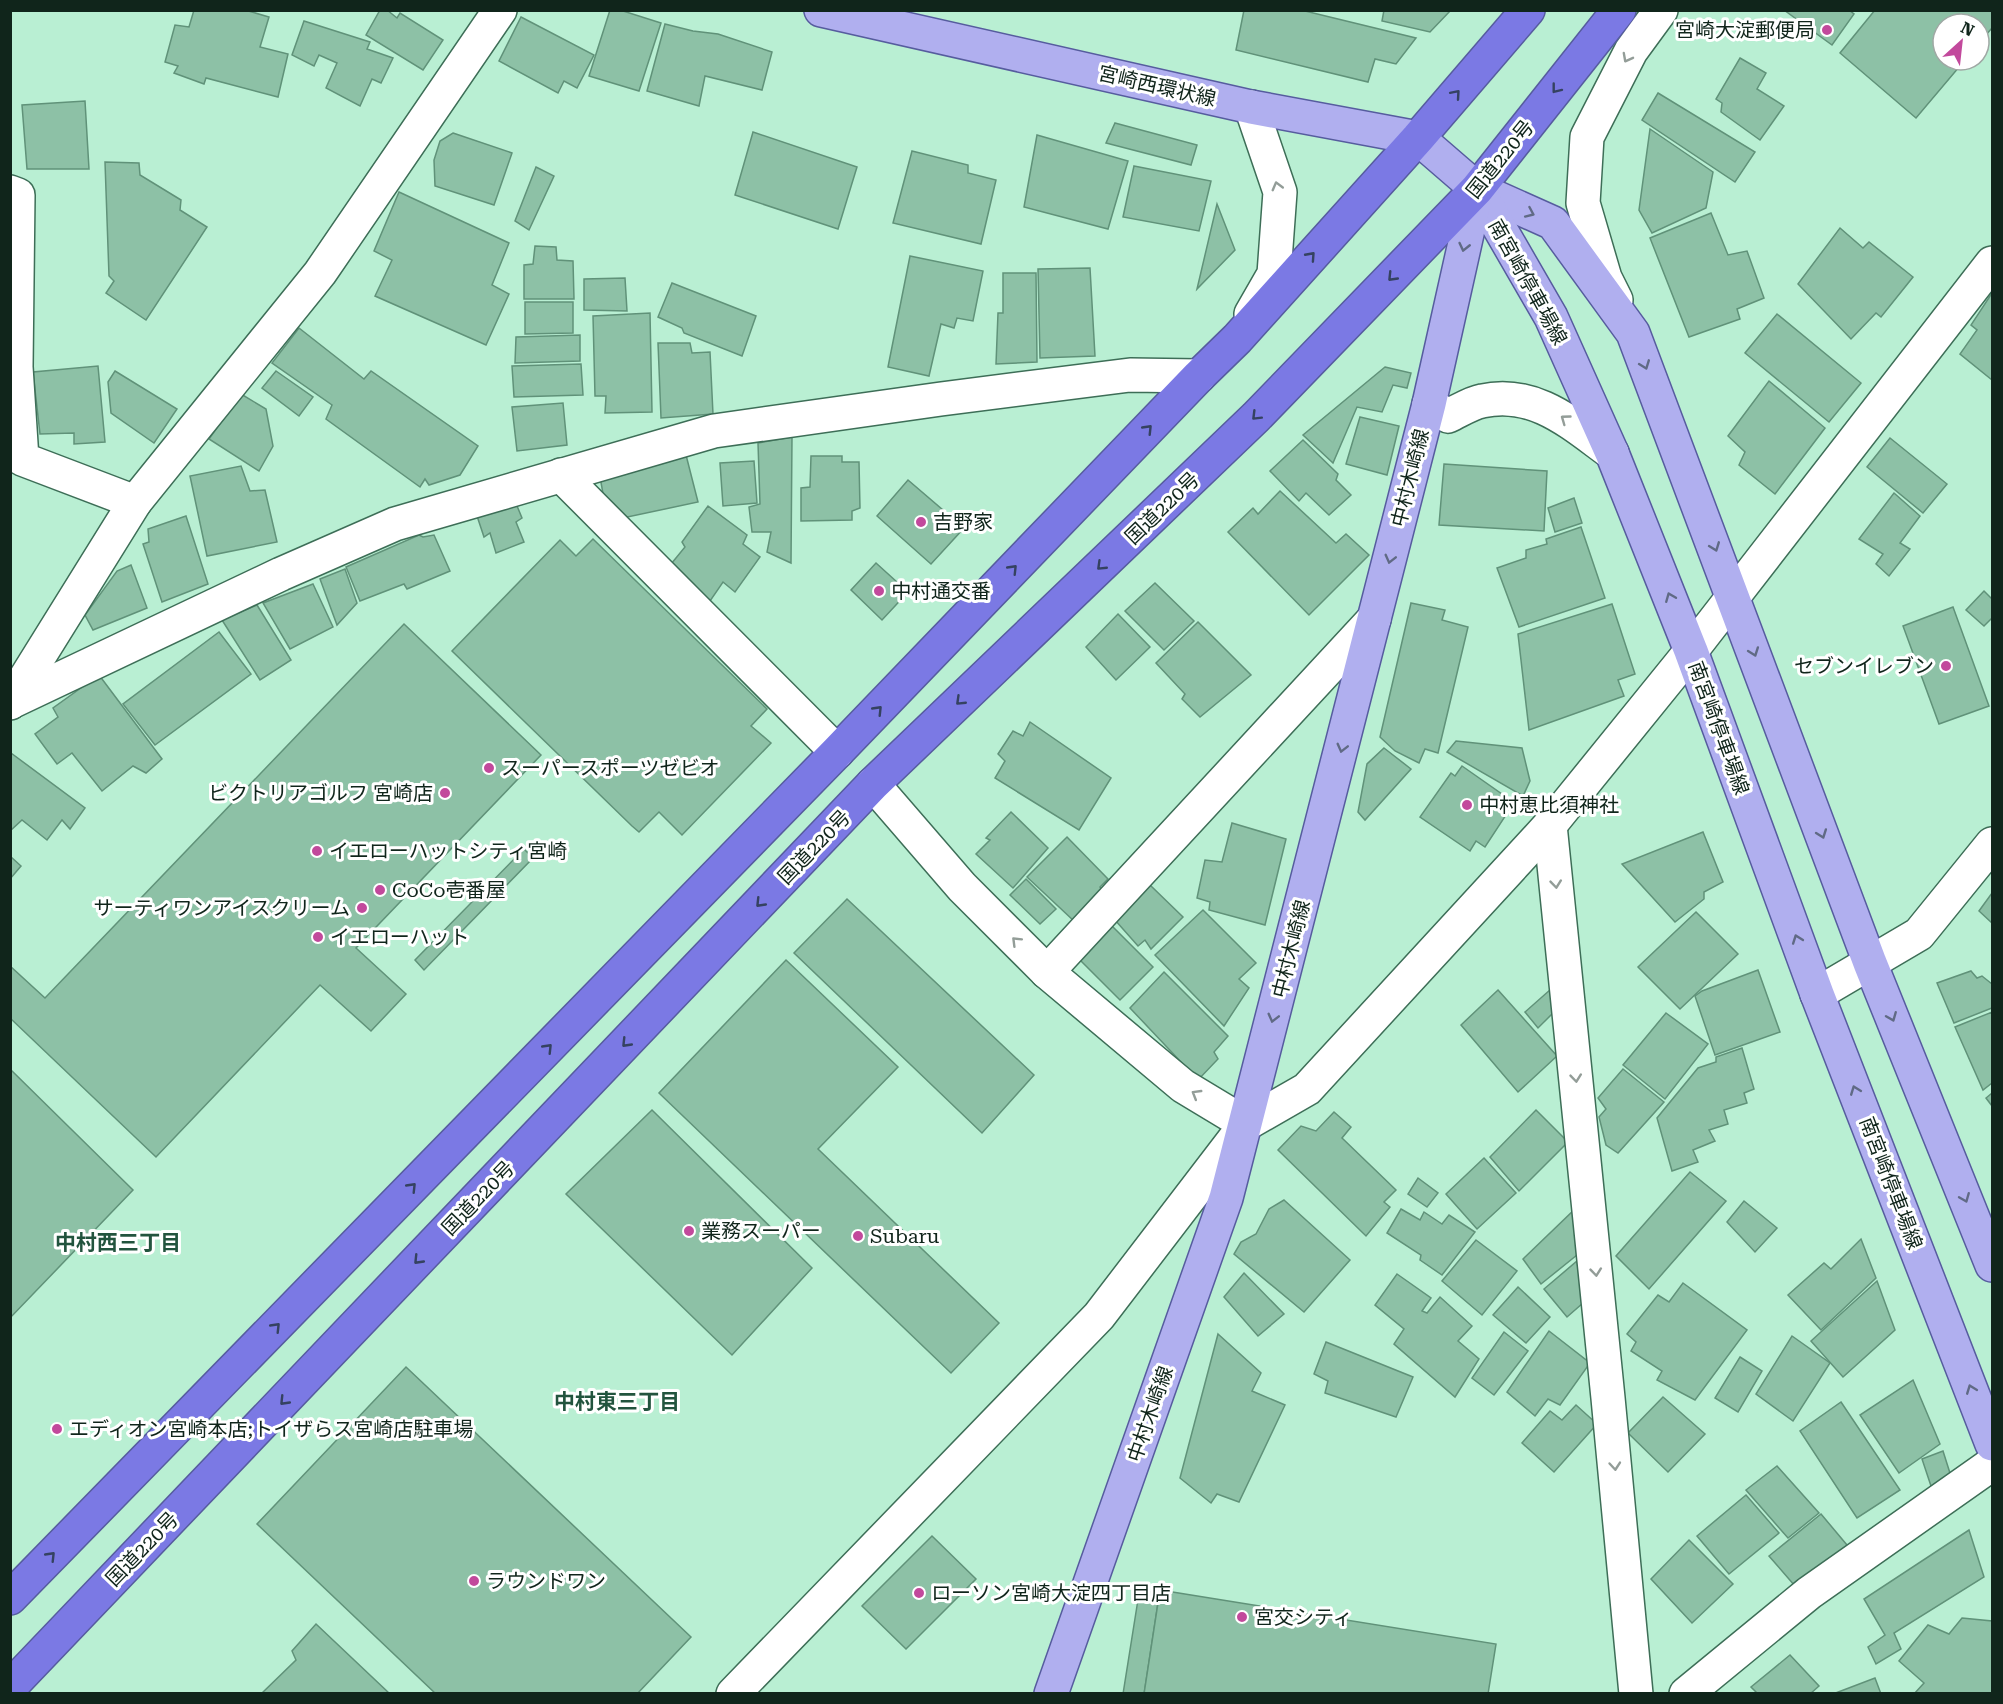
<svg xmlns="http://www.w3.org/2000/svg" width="2003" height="1704" viewBox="0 0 2003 1704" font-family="'Roboto Serif','Noto Sans JP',serif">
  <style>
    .building { fill: #8dc1a6; stroke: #609279; stroke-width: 1.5 }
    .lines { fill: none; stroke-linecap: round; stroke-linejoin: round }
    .minor-casing { stroke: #3d6e57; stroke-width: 36 }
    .major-casing { stroke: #565c9e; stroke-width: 36 }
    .highway-casing { stroke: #565c9e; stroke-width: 36 }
    .minor { stroke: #fff; stroke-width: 33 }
    .major { stroke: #b0afef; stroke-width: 33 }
    .highway { stroke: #7b79e4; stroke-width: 33 }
    .oneway { stroke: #939d98 }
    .oneway2 { stroke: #354261 }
    .oneway3 { stroke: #606a85 }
    .poi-dot { fill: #c2499c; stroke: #fff; stroke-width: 2 }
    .labels { text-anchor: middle; stroke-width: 6; stroke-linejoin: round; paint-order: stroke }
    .poi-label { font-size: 20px; fill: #10251b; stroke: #fff; text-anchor: start }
    .street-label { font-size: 20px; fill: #10251b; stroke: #fff }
    .neighbourhood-label { font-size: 21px; font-weight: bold; fill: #22543e; stroke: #fff }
  </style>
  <rect width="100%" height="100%" fill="#b9efd3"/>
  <g class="building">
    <path d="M194 10H245L269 17 260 47 288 54 278 97 206 78 204 84 174 73 178 66 165 62 175 25 189 27Z"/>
    <path d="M380 10H387L397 18 400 13 443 40 423 70 366 35Z"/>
    <path d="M610 10H620L661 23 639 91 589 76Z"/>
    <path d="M1244 10H1301L1416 38 1396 64 1375 59 1368 82 1236 50Z"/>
    <path d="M1384 10H1451L1430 32 1382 21Z"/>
    <path d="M1784 10H1849L1854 14 1832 45Z"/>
    <path d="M1875 10H1992V28L1979 43V24H1943V60H1965L1916 118 1840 53Z"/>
    <path d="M521 17 594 55 577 88 564 81 558 93 499 61Z"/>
    <path d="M304 21 370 42 367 49 393 58 381 83 372 79 360 106 326 88 337 63 319 55 314 66 292 55Z"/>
    <path d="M665 24 693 31 718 34 772 52 762 90 705 76 699 106 647 91Z"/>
    <path d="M1740 58 1766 73 1757 89 1784 106 1760 140 1721 112 1722 103 1716 99Z"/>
    <path d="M1658 93 1755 152 1735 182 1642 120Z"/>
    <path d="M85 101 89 169H27L22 105Z"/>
    <path d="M1115 123 1197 145 1191 165 1106 143Z"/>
    <path d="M1650 129 1713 172 1706 208 1652 233 1639 210Z"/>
    <path d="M753 132 857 167 838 229 735 195Z"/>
    <path d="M453 133 512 153 494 205 435 186 434 160 440 141Z"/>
    <path d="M1037 135 1128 161 1108 229 1024 207Z"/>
    <path d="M912 151 968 165V173L996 180 981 244 893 223Z"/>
    <path d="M105 162 139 163 140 175 181 200 180 210 207 227 146 320 106 293 114 281 109 276Z"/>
    <path d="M1134 166 1211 181 1199 231 1123 217Z"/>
    <path d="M536 167 554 176 529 230 515 221Z"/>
    <path d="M399 192 509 243 492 285 509 294 486 345 375 296 392 260 374 251Z"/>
    <path d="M1217 204 1235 250 1197 289Z"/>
    <path d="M1711 213 1728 255 1747 251 1764 298 1737 309 1740 319 1689 337 1650 238Z"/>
    <path d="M1840 228 1863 248 1869 242 1913 277 1881 317 1876 313 1851 339 1798 284Z"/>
    <path d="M535 246 556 247 557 260 573 261 574 299H524V265L533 264Z"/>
    <path d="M910 256 983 271 973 321 957 318 954 328 941 324 929 376 888 367Z"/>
    <path d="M1090 268 1095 356 1040 358 1038 269Z"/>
    <path d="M1003 273H1036L1037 362 996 364 998 313H1003Z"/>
    <path d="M625 278 627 311 584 310V279Z"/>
    <path d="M672 283 756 316 742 356 684 333 682 328 658 317Z"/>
    <path d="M1992 293V380L1960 354 1977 330 1971 325Z"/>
    <path d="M525 302H573V333L525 334Z"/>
    <path d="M650 313 652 412 605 413 606 396H595L593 316Z"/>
    <path d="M1777 314 1861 383 1829 422 1745 353Z"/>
    <path d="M299 328 364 379 371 371 478 446 460 475 429 485 425 479 420 487 326 419 332 405 272 363Z"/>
    <path d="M580 335V361L515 363 516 337Z"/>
    <path d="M658 343H690L692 353 710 352 713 414 661 418Z"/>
    <path d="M581 364 583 395 514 397 512 366Z"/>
    <path d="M98 366 105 442 74 444V433L40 434 33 372Z"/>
    <path d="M1385 367 1411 373 1407 388 1393 385 1382 412 1357 407 1333 463 1303 435Z"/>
    <path d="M115 371 177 409 154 443 111 413 108 382Z"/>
    <path d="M276 371 313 397 299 416 262 388Z"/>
    <path d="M1769 381 1825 428 1775 494 1739 465 1745 452 1728 436Z"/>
    <path d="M241 394 266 409 273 446 259 471 209 439Z"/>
    <path d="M563 403 567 445 517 451 512 407Z"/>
    <path d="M1360 417 1399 426 1387 475 1346 464Z"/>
    <path d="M792 437 791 563 767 552 771 532H752L749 507 760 504 758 443Z"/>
    <path d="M1890 438 1947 484 1923 513 1867 467Z"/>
    <path d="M1303 440 1338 474 1336 480 1351 495 1329 515 1306 493 1299 501 1270 471Z"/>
    <path d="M686 455 698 502 618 519 606 510 600 477Z"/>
    <path d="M811 456H842V462H859L860 508 852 511V520L801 521V488L810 487Z"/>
    <path d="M754 461 757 503 723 506 720 463Z"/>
    <path d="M1444 464 1547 471 1544 531 1439 525Z"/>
    <path d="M241 466 250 491 265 490 277 542 207 556 190 476Z"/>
    <path d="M908 480 964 528 931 564 877 516Z"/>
    <path d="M1280 491 1336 543 1346 534 1369 555 1309 615 1228 532 1253 508 1258 514Z"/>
    <path d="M1894 493 1920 516 1900 543 1910 549 1889 576 1876 564 1883 554 1859 539Z"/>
    <path d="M1574 498 1582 523 1555 532 1548 508Z"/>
    <path d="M515 501 522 518 516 522 524 542 496 553 490 533 484 537 477 516Z"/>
    <path d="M708 506 747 535 743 544 760 557 735 592 723 582 708 604 667 569 685 547 682 542Z"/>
    <path d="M186 516 208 584 162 602 143 544 149 542 148 529Z"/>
    <path d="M1581 527 1605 598 1519 627 1497 568 1526 558V550L1547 544 1546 539Z"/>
    <path d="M419 535 423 537 434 535 450 571 407 589 404 584 360 601 346 567Z"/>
    <path d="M593 539 767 709 751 726 771 743 682 835 659 812 639 832 632 826 452 651 560 540 576 556Z"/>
    <path d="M876 563 908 592 882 620 851 590Z"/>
    <path d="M131 565 147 608 93 630 85 615 117 571Z"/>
    <path d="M345 569 357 603 337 625 320 579Z"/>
    <path d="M1155 583 1194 621 1164 650 1125 611Z"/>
    <path d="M313 584 333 627 290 649 263 603Z"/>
    <path d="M1984 591 1992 599V618L1984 626 1966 610Z"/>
    <path d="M1411 603 1445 610 1442 620 1468 627 1438 753 1425 749 1419 763 1395 751 1380 737Z"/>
    <path d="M1612 604 1635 674 1618 680 1624 696 1529 730 1518 634Z"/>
    <path d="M257 605 291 660 260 680 222 620Z"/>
    <path d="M1953 607 1989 706 1939 724 1903 626Z"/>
    <path d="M1118 614 1150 647 1116 680 1086 647Z"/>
    <path d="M1198 622 1251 675 1200 717 1182 699 1185 694 1156 663Z"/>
    <path d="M404 624 541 755 356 948 406 994 371 1031 320 985 156 1157 10 1018V966L45 998Z"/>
    <path d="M219 632 251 674 155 745 123 704Z"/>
    <path d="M99 675 162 759 146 773 133 766 102 791 72 753 57 764 35 734 58 717 53 708Z"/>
    <path d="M1030 722 1111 778 1079 830 995 778 1005 761 998 754 1013 731 1023 736Z"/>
    <path d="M1456 741 1522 748 1530 781 1523 796 1447 752Z"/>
    <path d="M1384 748 1411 769 1365 820 1358 812 1367 764Z"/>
    <path d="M11 753 85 808 70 829 62 820 47 840 22 820 10 831Z"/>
    <path d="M1462 766 1509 799 1501 811 1506 815 1485 847 1476 841 1470 851 1420 817 1451 773 1455 776Z"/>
    <path d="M1011 812 1048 848 1013 888 976 854 990 840 986 838Z"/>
    <path d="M1232 823 1286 839 1265 925 1209 910 1210 902 1197 898 1205 860 1222 862Z"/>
    <path d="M1703 832 1723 882 1704 892V899L1675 922 1622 864Z"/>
    <path d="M1067 837 1108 879 1100 887 1104 892 1075 922 1027 877Z"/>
    <path d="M524 849 533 858 424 970 415 960Z"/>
    <path d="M10 856 21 866 10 879Z"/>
    <path d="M1026 879 1056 909 1040 924 1010 895Z"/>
    <path d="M1150 885 1183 917 1151 949 1145 940 1138 946 1115 920Z"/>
    <path d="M1992 893V923L1979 911Z"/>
    <path d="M847 899 1034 1075 982 1133 794 953Z"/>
    <path d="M1203 910 1256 963 1239 979 1249 988 1224 1026 1155 955Z"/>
    <path d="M1696 912 1738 954 1680 1009 1638 967Z"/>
    <path d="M1111 925 1153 967 1120 1000 1078 958Z"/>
    <path d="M786 960 898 1067 818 1149 999 1323 951 1373 659 1093Z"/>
    <path d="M1758 970 1780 1032 1715 1055 1695 996 1702 991Z"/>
    <path d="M1971 971 1977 978 1982 976 1992 984V1008L1954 1023 1937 983Z"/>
    <path d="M1164 972 1228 1036 1214 1052 1218 1059 1198 1080 1130 1008Z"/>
    <path d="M1551 989 1552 1014 1538 1028 1525 1012Z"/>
    <path d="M1498 990 1557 1056 1518 1092 1461 1025Z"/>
    <path d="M1992 1012V1083L1983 1090 1955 1027Z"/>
    <path d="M1666 1013 1708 1044 1665 1099 1623 1065Z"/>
    <path d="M1742 1048 1754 1089 1744 1093 1747 1103 1724 1110 1728 1124 1709 1130 1715 1141 1693 1150 1698 1162 1672 1171 1657 1118 1698 1068 1716 1062V1057Z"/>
    <path d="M10 1069 133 1190 10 1318Z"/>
    <path d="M1623 1069 1664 1102 1618 1153 1606 1145 1599 1117 1606 1109 1598 1098Z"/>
    <path d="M1992 1093V1106L1986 1098Z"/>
    <path d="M652 1110 812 1268 732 1355 566 1194Z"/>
    <path d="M1536 1110 1568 1142 1519 1191 1490 1157Z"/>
    <path d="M1334 1112 1351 1127 1342 1138 1396 1190 1384 1202 1390 1207 1366 1236 1278 1150 1301 1126 1316 1131Z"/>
    <path d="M1484 1158 1516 1193 1477 1229 1446 1194Z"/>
    <path d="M1690 1172 1726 1201 1649 1289 1616 1256Z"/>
    <path d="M1418 1178 1438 1193 1427 1207 1408 1194Z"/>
    <path d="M1284 1200 1350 1260 1304 1312 1234 1254 1241 1242 1256 1234 1269 1209Z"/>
    <path d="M1744 1201 1777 1228 1755 1252 1727 1222Z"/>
    <path d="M1401 1209 1420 1220 1424 1212 1442 1224 1449 1215 1475 1232 1442 1275 1420 1260 1421 1255 1387 1233Z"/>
    <path d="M1574 1210 1577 1255 1541 1284 1523 1259Z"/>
    <path d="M1861 1239 1876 1278 1821 1330 1788 1295 1824 1263 1831 1269Z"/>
    <path d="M1476 1240 1517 1271 1482 1315 1442 1281Z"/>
    <path d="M1577 1261 1583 1303 1567 1317 1544 1289Z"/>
    <path d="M1244 1273 1284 1314 1258 1336 1224 1297Z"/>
    <path d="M1397 1274 1431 1298 1422 1311 1427 1313 1440 1297 1472 1326 1458 1341 1479 1359 1455 1397 1394 1344 1404 1329 1375 1305Z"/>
    <path d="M1877 1281 1895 1330 1843 1377 1811 1341Z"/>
    <path d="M1683 1283 1747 1330 1695 1400 1657 1380 1662 1371 1631 1351 1636 1342 1627 1334 1658 1295 1669 1302Z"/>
    <path d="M1518 1287 1550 1317 1526 1343 1493 1315Z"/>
    <path d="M1549 1331 1590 1363 1560 1405 1548 1399 1535 1416 1507 1392Z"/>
    <path d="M1504 1332 1528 1351 1494 1395 1472 1378Z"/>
    <path d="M1218 1334 1261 1373 1252 1391 1285 1405 1239 1502 1217 1494 1211 1503 1180 1478Z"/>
    <path d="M1792 1336 1830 1363 1793 1421 1756 1394Z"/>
    <path d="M1326 1342 1413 1377 1396 1417 1325 1393 1328 1381 1314 1374Z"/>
    <path d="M1740 1357 1762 1371 1738 1412 1715 1398Z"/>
    <path d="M406 1367 691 1637 637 1694H436L257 1524Z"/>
    <path d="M1913 1380 1940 1444 1899 1473 1860 1415Z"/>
    <path d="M1663 1397 1705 1434 1668 1472 1628 1433Z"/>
    <path d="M1841 1402 1900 1490 1857 1518 1800 1431Z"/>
    <path d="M1576 1405 1597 1424 1554 1472 1522 1443 1550 1411 1562 1420Z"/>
    <path d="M1943 1451 1955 1489 1936 1501 1922 1459Z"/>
    <path d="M1777 1466 1819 1513 1788 1538 1746 1490Z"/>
    <path d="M1746 1495 1779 1533 1729 1574 1697 1536Z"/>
    <path d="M1821 1514 1852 1551 1801 1593 1769 1556Z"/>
    <path d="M1969 1530 1984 1577 1894 1633 1901 1649 1876 1664 1868 1647 1885 1635 1864 1599Z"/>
    <path d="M932 1536 976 1579 906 1649 862 1606Z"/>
    <path d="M1689 1540 1733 1584 1692 1623 1651 1579Z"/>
    <path d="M1140 1587 1159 1596 1144 1694H1123Z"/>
    <path d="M1160 1590 1496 1644 1488 1694H1144Z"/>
    <path d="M1962 1618 1992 1621V1694H1914L1924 1683 1899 1661 1928 1625 1949 1634Z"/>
    <path d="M316 1624 390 1694H261L296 1660 292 1651Z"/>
    <path d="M1790 1655 1819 1686 1810 1694H1758L1751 1687Z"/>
    <path d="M1875 1678 1881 1694H1833Z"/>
  </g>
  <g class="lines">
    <g class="minor-casing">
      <g id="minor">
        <path d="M1251 107 1280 192 1274 274 1251 314"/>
        <path d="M10 192 18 195 16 367 22 459 135 502"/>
        <path d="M1616 300 1605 278 1583 203 1587 137 1631 51 1661 10"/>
        <path d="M1429 404 1448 416C1459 411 1471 403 1482 401 1535 389 1573 425 1612 453"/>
        <path d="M561 475 837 752"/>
        <path d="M11 702 281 574 395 524 714 431 941 399 1130 375 1199 376"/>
        <path d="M10 703 135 502 320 273 500 10"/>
        <path d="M873 784 962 887 1047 972 1183 1086 1246 1124"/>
        <path d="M1550 825 1608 1398 1636 1694"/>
        <path d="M1047 972 1374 619"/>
        <path d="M1817 994 1919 934 1992 844"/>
        <path d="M733 1694 1099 1316 1246 1124 1307 1089 1550 825 1691 651 1992 263"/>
        <path d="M1686 1694 1809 1593 1992 1464"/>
      </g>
    </g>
    <g class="major-casing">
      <g id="major">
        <path d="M821 10 1251 107 1418 138 1477 189 1553 223 1633 333 1870 963 1992 1265"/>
        <path d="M1477 189 1551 317 1612 453 1691 651 1817 994 1992 1444"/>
        <path d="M1051 1694 1226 1198 1429 404 1477 189"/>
      </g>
    </g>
    <g class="highway-casing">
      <g id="highway">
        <path d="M10 1598 837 752 1199 376 1237 339 1418 138 1528 10"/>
        <path d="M10 1687 873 784 1256 417 1477 189 1619 10"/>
      </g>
    </g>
    <use href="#minor" class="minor"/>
    <use href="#major" class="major"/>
    <use href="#highway" class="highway"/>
  </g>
  <defs><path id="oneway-chevron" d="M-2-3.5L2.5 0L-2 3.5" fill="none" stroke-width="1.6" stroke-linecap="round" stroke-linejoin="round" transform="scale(1.5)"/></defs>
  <g class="oneway">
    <use href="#oneway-chevron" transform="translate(1627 58) rotate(118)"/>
    <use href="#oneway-chevron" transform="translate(1277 186) rotate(-105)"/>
    <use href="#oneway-chevron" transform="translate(1565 419) rotate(-144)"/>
    <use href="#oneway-chevron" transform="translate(1556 884) rotate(84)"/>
    <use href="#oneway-chevron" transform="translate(1016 941) rotate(-135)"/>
    <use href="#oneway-chevron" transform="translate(1576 1078) rotate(84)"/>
    <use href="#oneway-chevron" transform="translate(1196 1094) rotate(-149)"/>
    <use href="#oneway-chevron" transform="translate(1596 1272) rotate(84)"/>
    <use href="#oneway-chevron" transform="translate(1615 1466) rotate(85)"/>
  </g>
  <g class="oneway2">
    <use href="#oneway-chevron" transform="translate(1556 89) rotate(128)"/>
    <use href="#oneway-chevron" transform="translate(1456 94) rotate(-49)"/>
    <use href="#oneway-chevron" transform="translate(1311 256) rotate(-48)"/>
    <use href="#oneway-chevron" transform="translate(1392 277) rotate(134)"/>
    <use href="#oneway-chevron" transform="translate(1256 416) rotate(135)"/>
    <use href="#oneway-chevron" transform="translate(1148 429) rotate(-46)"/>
    <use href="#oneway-chevron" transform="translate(1101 566) rotate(136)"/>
    <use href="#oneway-chevron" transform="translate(1013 569) rotate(-46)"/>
    <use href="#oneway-chevron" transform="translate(960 701) rotate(136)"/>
    <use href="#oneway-chevron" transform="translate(878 710) rotate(-46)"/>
    <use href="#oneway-chevron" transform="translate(760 903) rotate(134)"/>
    <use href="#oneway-chevron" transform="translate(626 1043) rotate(134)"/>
    <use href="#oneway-chevron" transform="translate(548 1048) rotate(-46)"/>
    <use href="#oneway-chevron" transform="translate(412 1187) rotate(-46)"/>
    <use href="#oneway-chevron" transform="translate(418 1260) rotate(134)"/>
    <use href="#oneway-chevron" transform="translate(276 1327) rotate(-46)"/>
    <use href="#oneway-chevron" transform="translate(284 1401) rotate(134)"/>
    <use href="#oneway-chevron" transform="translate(51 1556) rotate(-46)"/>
  </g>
  <g class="oneway3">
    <use href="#oneway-chevron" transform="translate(1530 213) rotate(24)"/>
    <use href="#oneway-chevron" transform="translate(1464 247) rotate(103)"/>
    <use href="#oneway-chevron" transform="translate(1645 365) rotate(69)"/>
    <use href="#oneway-chevron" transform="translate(1715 547) rotate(69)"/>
    <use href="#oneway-chevron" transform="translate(1390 559) rotate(104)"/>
    <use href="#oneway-chevron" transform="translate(1670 597) rotate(-112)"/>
    <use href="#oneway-chevron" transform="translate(1754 652) rotate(70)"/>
    <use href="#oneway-chevron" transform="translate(1342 748) rotate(104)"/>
    <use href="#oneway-chevron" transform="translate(1822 834) rotate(70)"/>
    <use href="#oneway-chevron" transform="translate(1797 939) rotate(-110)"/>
    <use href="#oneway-chevron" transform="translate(1892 1017) rotate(68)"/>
    <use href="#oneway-chevron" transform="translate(1273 1018) rotate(104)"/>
    <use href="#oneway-chevron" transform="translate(1855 1090) rotate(-111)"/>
    <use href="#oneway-chevron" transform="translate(1965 1198) rotate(68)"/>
    <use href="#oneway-chevron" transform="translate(1971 1389) rotate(-111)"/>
  </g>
  <g class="poi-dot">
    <circle cx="1827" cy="30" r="6"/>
    <circle cx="921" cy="522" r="6"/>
    <circle cx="879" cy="591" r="6"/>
    <circle cx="1946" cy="666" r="6"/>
    <circle cx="489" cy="768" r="6"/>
    <circle cx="445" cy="793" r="6"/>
    <circle cx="1467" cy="805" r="6"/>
    <circle cx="317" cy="851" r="6"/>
    <circle cx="380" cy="890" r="6"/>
    <circle cx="362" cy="908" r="6"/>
    <circle cx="318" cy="937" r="6"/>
    <circle cx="689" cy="1231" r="6"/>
    <circle cx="858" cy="1236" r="6"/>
    <circle cx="57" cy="1429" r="6"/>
    <circle cx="474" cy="1581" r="6"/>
    <circle cx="919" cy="1593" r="6"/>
    <circle cx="1242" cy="1617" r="6"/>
  </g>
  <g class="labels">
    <g class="poi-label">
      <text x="1815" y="37" text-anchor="end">宮崎大淀郵便局</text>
      <text x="933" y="529">吉野家</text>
      <text x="891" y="598">中村通交番</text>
      <text x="1934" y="673" text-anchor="end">セブンイレブン</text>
      <text x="501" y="775">スーパースポーツゼビオ</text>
      <text x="433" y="800" text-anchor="end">ビクトリアゴルフ 宮崎店</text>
      <text x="1479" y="812">中村恵比須神社</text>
      <text x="329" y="858">イエローハットシティ宮崎</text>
      <text x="392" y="897">CoCo壱番屋</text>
      <text x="350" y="915" text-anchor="end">サーティワンアイスクリーム</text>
      <text x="330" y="944">イエローハット</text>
      <text x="701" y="1238">業務スーパー</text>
      <text x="870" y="1243">Subaru</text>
      <text x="69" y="1436">エディオン宮崎本店;トイザらス宮崎店駐車場</text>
      <text x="486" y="1588">ラウンドワン</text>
      <text x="931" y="1600">ローソン宮崎大淀四丁目店</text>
      <text x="1254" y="1624">宮交シティ</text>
    </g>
    <g class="street-label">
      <text transform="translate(1157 86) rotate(13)" y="7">宮崎西環状線</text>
      <text transform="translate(1500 159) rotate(-51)" y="7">国道220号</text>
      <text transform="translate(1528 282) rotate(61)" y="7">南宮崎停車場線</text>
      <text transform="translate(1410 478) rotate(-76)" y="7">中村木崎線</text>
      <text transform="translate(1162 508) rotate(-44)" y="7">国道220号</text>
      <text transform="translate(1719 728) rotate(70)" y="7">南宮崎停車場線</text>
      <text transform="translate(814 847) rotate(-46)" y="7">国道220号</text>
      <text transform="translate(1291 949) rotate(-76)" y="7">中村木崎線</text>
      <text transform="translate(1891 1183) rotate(69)" y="7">南宮崎停車場線</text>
      <text transform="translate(478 1198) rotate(-46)" y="7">国道220号</text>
      <text transform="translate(1150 1414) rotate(-71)" y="7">中村木崎線</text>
      <text transform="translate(142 1549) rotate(-46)" y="7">国道220号</text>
    </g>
    <g class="neighbourhood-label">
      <text x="118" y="1250">中村西三丁目</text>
      <text x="617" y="1409">中村東三丁目</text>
    </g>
  </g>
  <rect width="2003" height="1704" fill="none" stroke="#10251b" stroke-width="24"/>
  <g transform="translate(1961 42) rotate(27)"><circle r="28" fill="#ffffff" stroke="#9fa8a4" stroke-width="1.5"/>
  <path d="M0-4.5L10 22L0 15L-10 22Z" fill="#c2499c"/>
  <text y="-9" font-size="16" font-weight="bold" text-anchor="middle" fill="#10251b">N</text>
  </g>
</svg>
